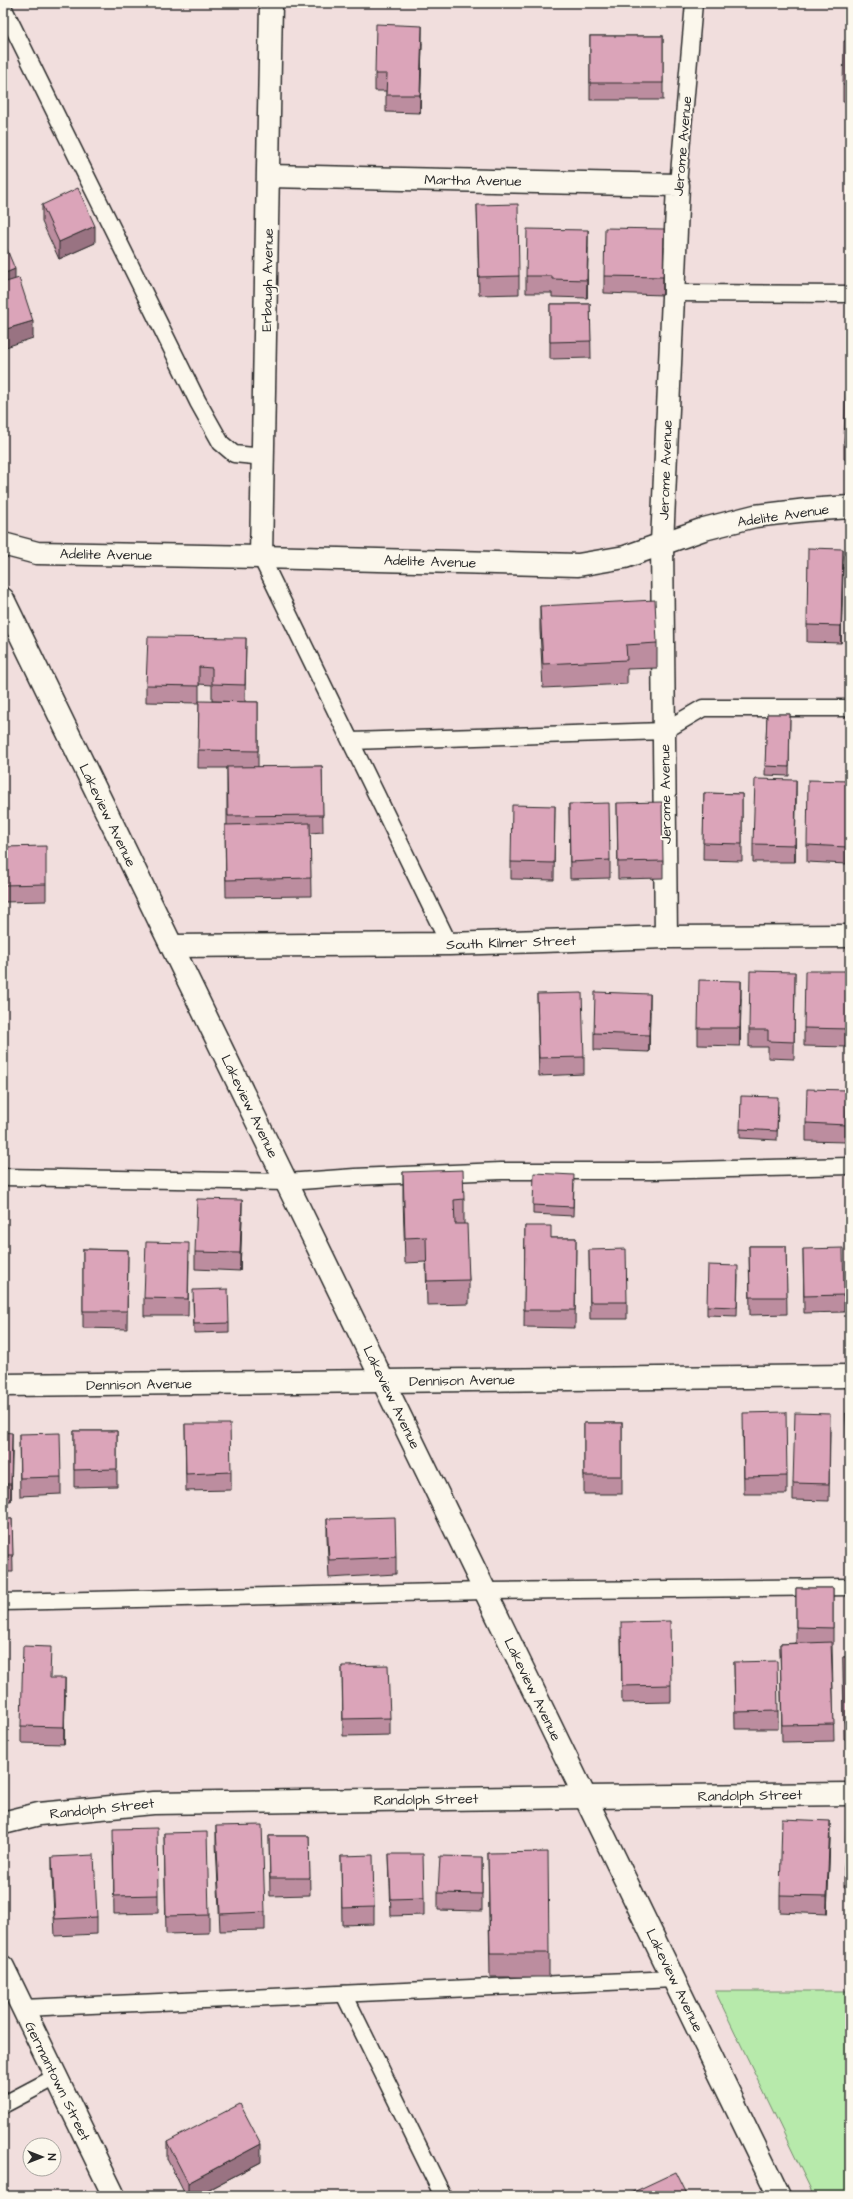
<svg xmlns="http://www.w3.org/2000/svg" width="853" height="2199" viewBox="0 0 853 2199" font-family="'Architects Daughter',sans-serif">
  <style>
    .grass { fill: #b7eaab; stroke: #718a6b }
    .lines { fill: none; stroke-linecap: round; stroke-linejoin: round }
    .lane-casing { stroke: #2b2b2b; stroke-width: 19 }
    .street-casing { stroke: #2b2b2b; stroke-width: 25 }
    .secondary-casing { stroke: #2b2b2b; stroke-width: 25 }
    .primary-casing { stroke: #2b2b2b; stroke-width: 25 }
    .lane { stroke: #fbf7ec; stroke-width: 16 }
    .street { stroke: #fbf7ec; stroke-width: 22 }
    .secondary { stroke: #fbf7ec; stroke-width: 22 }
    .primary { stroke: #fbf7ec; stroke-width: 22 }
    .wall { fill: #bc8d9f; stroke: #2b2b2b; fill-rule: evenodd }
    .shaded-wall { fill: #997382; stroke: #2b2b2b }
    .building { fill: #dba4b9; stroke: #2b2b2b }
    .labels { text-anchor: middle; stroke-width: 4; stroke-linejoin: round; paint-order: stroke }
    .street-label { font-size: 14px; fill: #2b2b2b; stroke: #fbf7ec }
  </style>
  <rect width="100%" height="100%" fill="#f1dedd"/>
  <filter id="ink" filterUnits="userSpaceOnUse"><feTurbulence type="fractalNoise" baseFrequency=".025" numOctaves="2"/><feDisplacementMap in="SourceGraphic" scale="8" xChannelSelector="R" yChannelSelector="G"/><feConvolveMatrix kernelMatrix="1 2 1 2 8 2 1 2 1" color-interpolation-filters="sRGB"/></filter>
  <g filter="url(#ink)">
    <path class="grass" d="M715 1991H850V2196H814Z"/>
    <g class="lines">
      <g class="lane-casing">
        <g id="lane">
          <path d="M3 7 198 402 221 443 234 454 264 457"/>
          <path d="M678 185 694 3"/>
          <path d="M673 293 850 294"/>
          <path d="M261 557 449 944"/>
          <path d="M351 741 664 731 703 708H850"/>
          <path d="M3 1177 287 1182 355 1177 501 1171H652L850 1166"/>
          <path d="M3 1602 486 1591 850 1587"/>
          <path d="M344 1994 443 2196"/>
          <path d="M23 2008 674 1979"/>
          <path d="M3 2105 56 2077"/>
        </g>
      </g>
      <g class="street-casing">
        <g id="street">
          <path d="M269 176 678 185 662 543 666 937"/>
          <path d="M3 544 37 553 261 557 578 565 625 557 704 529 755 516 807 510 850 507"/>
          <path d="M261 557 271 3"/>
          <path d="M172 946 449 944 666 937 850 936"/>
          <path d="M3 1385 850 1376"/>
          <path d="M586 1797 850 1794"/>
        </g>
      </g>
      <g class="secondary-casing">
        <g id="secondary">
          <path d="M3 599 779 2196"/>
          <path d="M3 1823 39 1814 153 1803 586 1797"/>
        </g>
      </g>
      <g class="primary-casing">
        <path id="primary" d="M3 1967 114 2196"/>
      </g>
      <use href="#lane" class="lane"/>
      <use href="#street" class="street"/>
      <use href="#secondary" class="secondary"/>
      <use href="#primary" class="primary"/>
    </g>
    <g class="wall">
      <rect x="590" y="36" width="73" height="64"/>
      <path d="M850 41V102H843V85Z"/>
      <path d="M422 43 420 113 386 112V91H375V74Z"/>
      <path d="M42 205 95 243 59 259 42 222Z"/>
      <path d="M477 205 519 276V294L479 295Z"/>
      <path d="M664 247 663 295 604 293V276Z"/>
      <path d="M588 248 587 298 552 297V293H526V276Z"/>
      <path d="M550 304H590L591 358 550 359Z"/>
      <path d="M850 368V460L844 459V442Z"/>
      <path d="M843 567 841 643 807 642V625Z"/>
      <path d="M540 606 657 643V668L627 669V684L543 688 540 630Z"/>
      <path d="M246 638 245 702H258V767L322 766 323 832 310 833 311 896 226 897 225 825H227V768H198L199 703 146 702V685ZM199 684 212 685V701L243 702H199Z"/>
      <path d="M767 714H790L789 776 765 775Z"/>
      <path d="M704 793 742 794V861L703 860Z"/>
      <path d="M796 797 795 862H753V844Z"/>
      <path d="M849 798 847 864 807 862V845Z"/>
      <path d="M617 803 663 861V878L618 879Z"/>
      <path d="M569 804 610 860V878L570 879Z"/>
      <path d="M555 806 554 880 511 879V862Z"/>
      <path d="M3 847 46 884V901L3 902Z"/>
      <path d="M849 971V1047L804 1046V1028Z"/>
      <path d="M795 972 794 1059 768 1058V1047H749V1030Z"/>
      <path d="M537 994 584 1057V1074L539 1076Z"/>
      <path d="M741 998 740 1046 698 1045V1028Z"/>
      <path d="M650 1011 649 1052 594 1050V1033Z"/>
      <path d="M778 1106 777 1140 740 1138V1129Z"/>
      <path d="M847 1107 846 1142 806 1141V1123Z"/>
      <path d="M403 1172 464 1199V1224L469 1280V1304L427 1305 426 1262 405 1263 403 1197Z"/>
      <path d="M574 1184 573 1216 533 1214V1205Z"/>
      <path d="M242 1217 240 1271 195 1269V1252Z"/>
      <path d="M525 1226 551 1238H576L575 1328 524 1327Z"/>
      <path d="M749 1246H786L787 1314 750 1315Z"/>
      <path d="M83 1249 128 1250 127 1329 83 1328Z"/>
      <path d="M803 1249 844 1295V1312L804 1313Z"/>
      <path d="M589 1250 627 1302V1319H590Z"/>
      <path d="M189 1260 188 1316H144V1298Z"/>
      <path d="M738 1275 737 1316 707 1315V1306Z"/>
      <path d="M193 1299 229 1323V1332L194 1333Z"/>
      <path d="M846 1413H850V1483H848Z"/>
      <rect x="584" y="1423" width="38" height="71"/>
      <path d="M185 1424 231 1472V1490L186 1491Z"/>
      <path d="M743 1430 787 1476V1494H744Z"/>
      <path d="M74 1431H117V1486L74 1487Z"/>
      <path d="M830 1431 829 1501 793 1500V1483Z"/>
      <path d="M3 1432 12 1450 11 1501H3Z"/>
      <path d="M19 1434 61 1477V1494L20 1496Z"/>
      <path d="M847 1516H850V1562L846 1561Z"/>
      <path d="M3 1519H12L13 1572H3Z"/>
      <path d="M327 1519 396 1557V1574L329 1578 327 1537Z"/>
      <path d="M796 1588H833V1645H832L834 1741 782 1742 780 1644 796 1643Z"/>
      <path d="M621 1639 671 1685V1702L622 1703Z"/>
      <path d="M843 1657H850V1739H844Z"/>
      <path d="M734 1662 778 1711V1729H735Z"/>
      <path d="M342 1666 390 1718V1735L343 1736Z"/>
      <path d="M50 1678 65 1695 64 1744 21 1743V1726Z"/>
      <path d="M850 1818V1888L844 1887V1870Z"/>
      <path d="M216 1826 265 1912V1930L220 1931 216 1843Z"/>
      <path d="M164 1833 209 1915V1933L166 1934Z"/>
      <path d="M269 1836H309L310 1895 270 1896Z"/>
      <path d="M830 1838 827 1914 780 1912V1895Z"/>
      <path d="M113 1846 158 1895V1913L114 1914Z"/>
      <path d="M488 1853 549 1953V1977H490Z"/>
      <path d="M389 1854 424 1898V1915L391 1916Z"/>
      <path d="M341 1856 374 1907V1924L342 1925Z"/>
      <path d="M52 1857 97 1917V1934L55 1936 52 1874Z"/>
      <path d="M482 1857V1911L438 1910V1893Z"/>
      <path d="M167 2142 261 2162 196 2196H186L167 2159Z"/>
    </g>
    <g class="shaded-wall">
      <path d="M422 26V43L420 113V95Z"/>
      <path d="M95 226V243L59 259V242Z"/>
      <path d="M664 229V247L663 295V277Z"/>
      <path d="M588 230V248L587 298V280Z"/>
      <path d="M15 269V286L3 291V274Z"/>
      <path d="M33 321V338L3 348V330Z"/>
      <path d="M843 549V567L841 643V626Z"/>
      <path d="M796 780V797L795 862V845Z"/>
      <path d="M849 781V798L847 864V847Z"/>
      <path d="M741 981V998L740 1046V1028Z"/>
      <path d="M650 994V1011L649 1052V1035Z"/>
      <path d="M847 1090V1107L846 1142V1125Z"/>
      <path d="M242 1200V1217L240 1271V1253Z"/>
      <path d="M12 1433V1450L11 1501V1484Z"/>
      <path d="M65 1678V1695L64 1744V1727Z"/>
      <path d="M830 1821V1838L827 1914V1896Z"/>
      <path d="M261 2144V2162L196 2196H188V2183Z"/>
    </g>
    <g class="building">
      <path d="M376 24 422 26 420 95H386L387 74H375Z"/>
      <rect x="590" y="36" width="73" height="47"/>
      <path d="M844 41H850V85H843Z"/>
      <path d="M78 188 95 226 59 242 42 205Z"/>
      <path d="M518 204 519 276 479 277 477 205Z"/>
      <path d="M605 228 664 229 663 277 604 276Z"/>
      <path d="M527 229 588 230 587 280 552 279V276H526Z"/>
      <path d="M3 240 15 269 3 274Z"/>
      <path d="M19 278 33 321 3 330V283Z"/>
      <path d="M550 304H590L591 341 550 342Z"/>
      <path d="M846 368H850V442H844Z"/>
      <path d="M808 548 843 549 841 626 807 625Z"/>
      <path d="M655 600 657 643 626 645 627 660 543 664 540 606Z"/>
      <path d="M148 637 246 638 245 685 212 684V668L199 667V686L146 685Z"/>
      <path d="M199 701 258 702V751L198 750Z"/>
      <path d="M767 714H790L789 767 765 766Z"/>
      <path d="M322 766 323 815 228 816 227 767Z"/>
      <path d="M755 779 796 780 795 845 753 844Z"/>
      <path d="M808 780 849 781 847 847 807 845Z"/>
      <path d="M704 793 742 794V844L703 843Z"/>
      <path d="M662 802 663 861 618 862 617 803Z"/>
      <path d="M609 803 610 860 570 862 569 804Z"/>
      <path d="M512 805 555 806 554 863 511 862Z"/>
      <path d="M310 823 311 878 226 880 225 825Z"/>
      <path d="M46 846V884L3 885V847Z"/>
      <path d="M750 971 795 972 794 1042 768 1041V1030H749Z"/>
      <path d="M805 971H849V1029L804 1028Z"/>
      <path d="M699 980 741 981 740 1028H698Z"/>
      <path d="M595 992 650 994 649 1035 594 1033Z"/>
      <path d="M582 993 584 1057 539 1058 537 994Z"/>
      <path d="M807 1089 847 1090 846 1125 806 1123Z"/>
      <path d="M741 1096 778 1097 777 1131 740 1129Z"/>
      <path d="M463 1170 464 1199 454 1200 455 1224H467L469 1280 427 1281 426 1237 405 1238 403 1172Z"/>
      <path d="M534 1173 574 1175 573 1207 533 1205Z"/>
      <path d="M197 1199 242 1200 240 1253 195 1252Z"/>
      <path d="M525 1226H551V1238H576L575 1310H524Z"/>
      <path d="M146 1242 189 1243 188 1299 144 1298Z"/>
      <path d="M749 1246H786L787 1297H750Z"/>
      <path d="M843 1248 844 1295 804 1296 803 1249Z"/>
      <path d="M83 1249 128 1250 127 1311H83Z"/>
      <path d="M626 1249 627 1302H590L589 1250Z"/>
      <path d="M708 1265 738 1266 737 1307 707 1306Z"/>
      <path d="M228 1289 229 1323 194 1324 193 1290Z"/>
      <path d="M786 1412 787 1476 744 1477 743 1413Z"/>
      <path d="M795 1413 830 1414 829 1484 793 1483Z"/>
      <path d="M846 1413H850V1466H848Z"/>
      <rect x="584" y="1423" width="38" height="53"/>
      <path d="M185 1424H230L231 1472 186 1474Z"/>
      <path d="M74 1431H117V1469L74 1470Z"/>
      <path d="M3 1432 12 1433 11 1484H3Z"/>
      <path d="M60 1433 61 1477 20 1478 19 1434Z"/>
      <path d="M847 1516H850V1553L846 1552Z"/>
      <path d="M395 1517 396 1557 329 1560 327 1519Z"/>
      <path d="M3 1519H12L13 1555H3Z"/>
      <path d="M796 1588H833V1628L796 1627Z"/>
      <path d="M670 1621 671 1685 622 1686 621 1622Z"/>
      <path d="M831 1642 834 1724 782 1725 780 1644Z"/>
      <path d="M23 1646 51 1647 50 1678H65L64 1727 21 1726Z"/>
      <path d="M843 1657H850V1722H844Z"/>
      <path d="M777 1661 778 1711 735 1712 734 1662Z"/>
      <path d="M388 1665 390 1718 343 1719 342 1666Z"/>
      <path d="M847 1817 850 1818V1870H844Z"/>
      <path d="M782 1819 830 1821 827 1896 780 1895Z"/>
      <path d="M262 1825 265 1912 220 1914 216 1826Z"/>
      <path d="M157 1828 158 1895 114 1896 113 1829Z"/>
      <path d="M207 1832 209 1915 166 1916 164 1833Z"/>
      <path d="M269 1836H309L310 1878H270Z"/>
      <path d="M548 1852 549 1953H490L488 1853Z"/>
      <path d="M389 1854H423L424 1898 391 1899Z"/>
      <path d="M94 1855 97 1917 55 1919 52 1857Z"/>
      <path d="M373 1855 374 1907 342 1908 341 1856Z"/>
      <path d="M440 1856 482 1857V1894L438 1893Z"/>
      <path d="M240 2104 261 2144 188 2183 167 2142Z"/>
      <path d="M676 2172 688 2196H625Z"/>
    </g>
  </g>
  <g class="labels">
    <g class="street-label">
      <text transform="translate(682 146) rotate(-85)" y="5">Jerome Avenue</text>
      <text transform="translate(473 180) rotate(1)" y="5">Martha Avenue</text>
      <text transform="translate(267 280) rotate(-89)" y="5">Erbaugh Avenue</text>
      <text transform="translate(665 470) rotate(-88)" y="5">Jerome Avenue</text>
      <text transform="translate(783 515) rotate(-8)" y="5">Adelite Avenue</text>
      <text transform="translate(106 554) rotate(1)" y="5">Adelite Avenue</text>
      <text transform="translate(430 561) rotate(2)" y="5">Adelite Avenue</text>
      <text transform="translate(665 794) rotate(-91)" y="5">Jerome Avenue</text>
      <text transform="translate(108 815) rotate(64)" y="5">Lakeview Avenue</text>
      <text transform="translate(511 942) rotate(-2)" y="5">South Kilmer Street</text>
      <text transform="translate(250 1106) rotate(64)" y="5">Lakeview Avenue</text>
      <text transform="translate(462 1380) rotate(-1)" y="5">Dennison Avenue</text>
      <text transform="translate(139 1384) rotate(-1)" y="5">Dennison Avenue</text>
      <text transform="translate(392 1397) rotate(64)" y="5">Lakeview Avenue</text>
      <text transform="translate(533 1689) rotate(64)" y="5">Lakeview Avenue</text>
      <text transform="translate(750 1795) rotate(-1)" y="5">Randolph Street</text>
      <text transform="translate(426 1799) rotate(-1)" y="5">Randolph Street</text>
      <text transform="translate(102 1808) rotate(-6)" y="5">Randolph Street</text>
      <text transform="translate(675 1980) rotate(64)" y="5">Lakeview Avenue</text>
      <text transform="translate(58 2081) rotate(64)" y="5">Germantown Street</text>
    </g>
  </g>
  <rect width="853" height="2199" fill="none" stroke="#fbf7ec" stroke-width="16"/>
  <rect x="8" y="8" width="837" height="2183" fill="none" stroke="#2b2b2b" stroke-width="1.5" filter="url(#ink)"/>
  <g transform="translate(42 2157) rotate(90)"><circle r="19" fill="#fbf7ec" stroke="#a8a59f"/>
  <path d="M0-3L7 15L0 10L-7 15Z" fill="#2b2b2b"/>
  <text y="-6" font-size="11" font-weight="bold" text-anchor="middle" fill="#2b2b2b">N</text>
  </g>
</svg>
